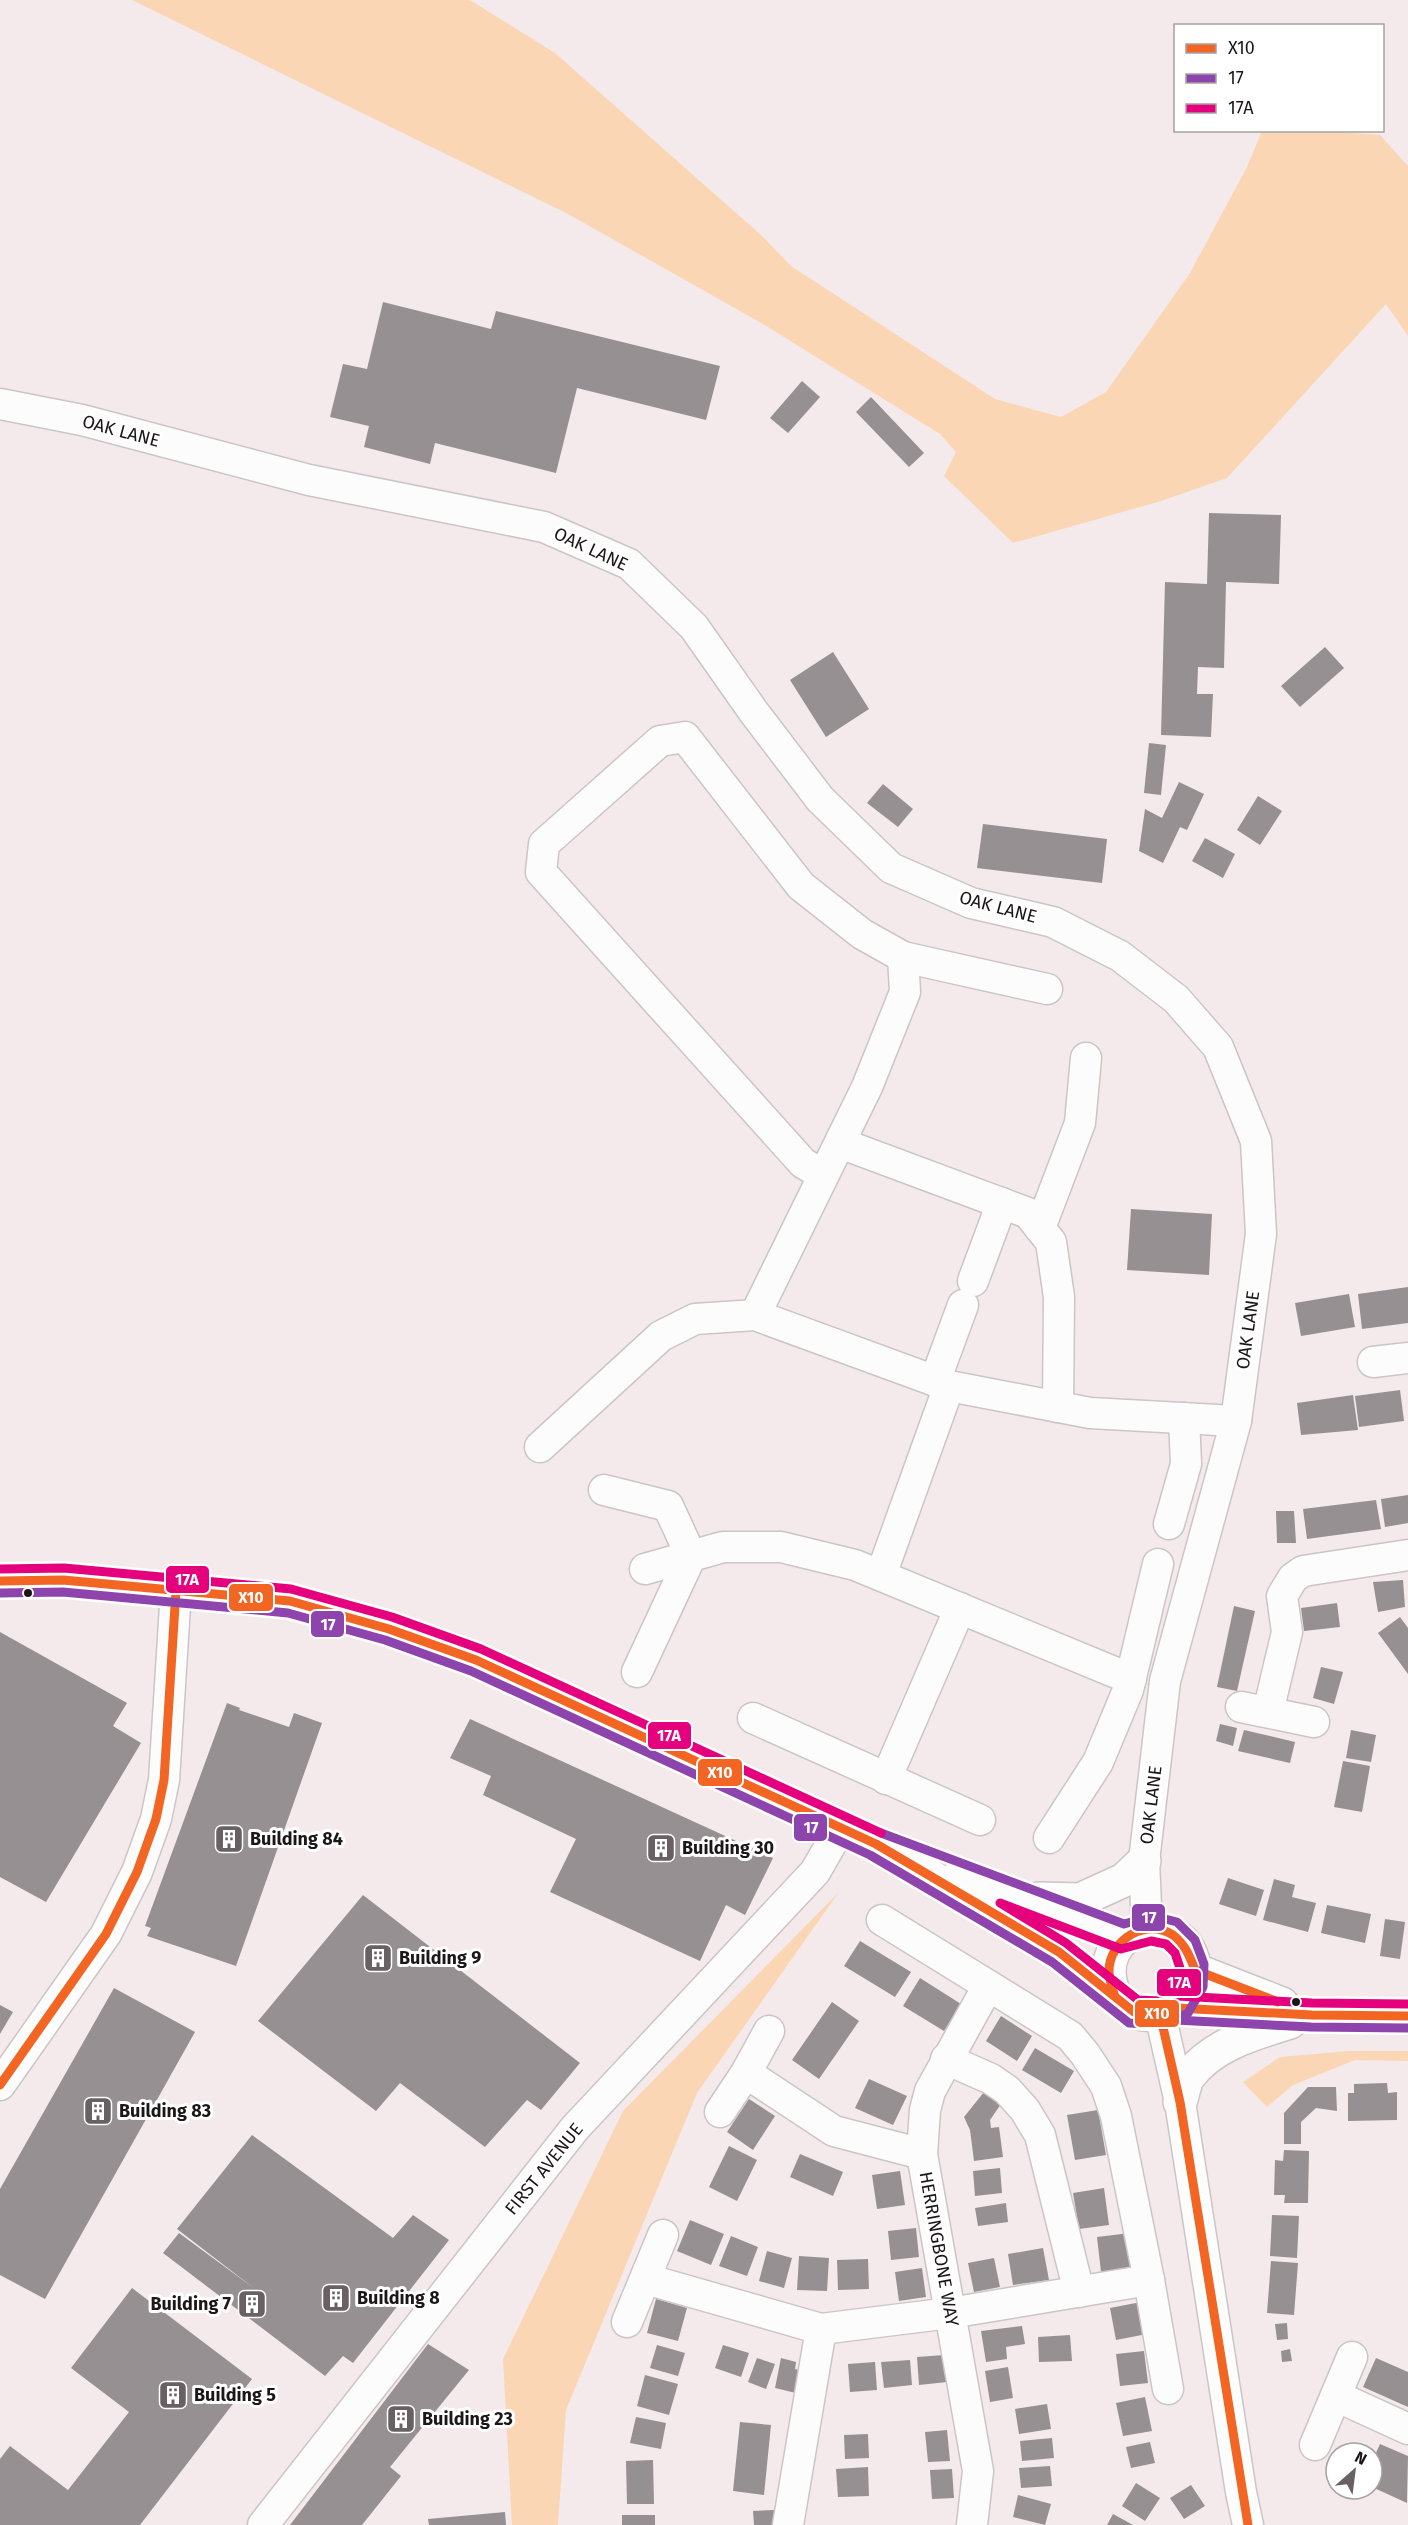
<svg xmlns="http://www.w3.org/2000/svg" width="1408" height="2525" viewBox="0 0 1408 2525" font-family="'Fira Sans',sans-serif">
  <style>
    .green { fill: #fad6b5 }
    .building { fill: #969092 }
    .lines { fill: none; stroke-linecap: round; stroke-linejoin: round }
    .minor-casing { stroke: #ccc5c6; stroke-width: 33 }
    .major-casing { stroke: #ccc5c6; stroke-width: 36 }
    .minor { stroke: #fdfcfc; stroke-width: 30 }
    .major { stroke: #fdfcfc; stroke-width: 33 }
    .bus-1-casing { stroke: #fff; stroke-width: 14 }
    .bus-2-casing { stroke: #fff; stroke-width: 14 }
    .bus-3-casing { stroke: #fff; stroke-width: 14 }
    .bus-1 { stroke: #f26522; stroke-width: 9 }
    .bus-2 { stroke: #8e44ad; stroke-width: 9 }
    .bus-3 { stroke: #e5007d; stroke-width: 9 }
    .bus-dot { fill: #1c1618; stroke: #fff; stroke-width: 2 }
    .labels { text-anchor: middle; stroke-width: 6; stroke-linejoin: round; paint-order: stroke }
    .street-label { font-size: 18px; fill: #1c1618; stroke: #fff }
    .poi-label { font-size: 18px; font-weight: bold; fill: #1c1618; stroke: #fff; text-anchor: start }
    .line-badge { stroke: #fff; stroke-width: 2 }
    .badge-label { font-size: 16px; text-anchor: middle; font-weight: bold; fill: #fff }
  </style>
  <rect width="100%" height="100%" fill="#f4eaec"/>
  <g class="green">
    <path d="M132 0H470L555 53 761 235 791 266 995 399 1061 417 1106 392 1190 273 1247 167 1262 131 1312 130 1380 135 1408 166V336L1386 304 1227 478 1161 501 1013 543 944 476 956 452 940 434 763 324 568 214Z"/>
    <path d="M839 1892 697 2093 566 2410 558 2525H512L503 2359 623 2111Z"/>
    <path d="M1349 2051H1408V2061L1355 2060 1293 2085 1267 2107 1243 2082 1280 2057Z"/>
  </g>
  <g class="building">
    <path d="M383 302 491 329 496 311 720 366 706 420 577 388 556 473 435 443 430 464 364 447 369 426 330 417 343 364 367 369Z"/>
    <path d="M802 381 820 397 788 433 770 418Z"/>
    <path d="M871 397 924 453 909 467 856 412Z"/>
    <path d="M1209 513 1281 515 1279 584 1226 582 1224 668 1198 667 1197 694H1213L1211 737 1161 735 1165 582 1207 584Z"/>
    <path d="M1325 647 1344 668 1300 707 1281 686Z"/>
    <path d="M833 652 869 709 826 737 790 680Z"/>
    <path d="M1149 743 1166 745 1161 795 1144 793Z"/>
    <path d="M1179 782 1204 794 1187 830 1180 827 1163 863 1139 851 1145 809 1162 818Z"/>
    <path d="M883 784 913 809 898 827 867 803Z"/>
    <path d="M1258 796 1282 811 1260 845 1237 830Z"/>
    <path d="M983 824 1107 839 1102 883 977 868Z"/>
    <path d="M1205 838 1235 854 1223 878 1192 861Z"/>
    <path d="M1131 1209 1212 1214 1209 1275 1127 1270Z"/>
    <path d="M1408 1287V1323L1362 1329 1358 1294Z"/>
    <path d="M1349 1294 1355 1327 1301 1336 1295 1303Z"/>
    <path d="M1400 1390 1404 1421 1359 1427 1355 1396Z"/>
    <path d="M1353 1395 1358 1430 1301 1435 1297 1403Z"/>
    <path d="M1408 1495V1523L1385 1527 1381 1499Z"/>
    <path d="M1376 1500 1381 1529 1307 1539 1303 1509Z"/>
    <path d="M1276 1511H1294L1296 1543H1277Z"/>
    <path d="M1403 1580 1405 1607 1378 1612 1373 1582Z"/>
    <path d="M1337 1603 1340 1627 1304 1631 1301 1608Z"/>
    <path d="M1234 1606 1255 1611 1237 1691 1217 1687Z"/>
    <path d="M1400 1617 1408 1628V1674L1378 1633Z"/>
    <path d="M0 1632 127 1703 113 1726 141 1743 46 1902 0 1877Z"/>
    <path d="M1321 1667 1343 1672 1334 1704 1313 1698Z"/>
    <path d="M227 1703 240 1708 239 1710 289 1727 294 1713 322 1723 236 1966 147 1936 151 1928 145 1926Z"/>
    <path d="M470 1719 773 1858 745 1915 726 1905 700 1961 550 1892 576 1839 483 1795 491 1776 450 1758Z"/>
    <path d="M1220 1724 1237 1728 1233 1746 1216 1741Z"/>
    <path d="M1244 1730 1295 1742 1290 1763 1238 1751Z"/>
    <path d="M1351 1730 1376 1735 1371 1762 1346 1758Z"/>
    <path d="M1343 1761 1370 1766 1362 1812 1334 1807Z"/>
    <path d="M1228 1878 1264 1890 1256 1916 1219 1904Z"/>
    <path d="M1274 1879 1295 1885 1292 1897 1316 1903 1308 1932 1263 1920Z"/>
    <path d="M363 1895 580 2063 541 2110 527 2100 485 2147 400 2083 376 2111 258 2021Z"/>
    <path d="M1327 1905 1371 1914 1365 1943 1321 1933Z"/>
    <path d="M1385 1919 1405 1922 1400 1959 1380 1956Z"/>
    <path d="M860 1941 911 1972 895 1997 844 1966Z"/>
    <path d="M920 1978 961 2004 944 2031 903 2006Z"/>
    <path d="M114 1988 195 2032 45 2299 0 2275V2189Z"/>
    <path d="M832 2002 859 2021 819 2079 792 2060Z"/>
    <path d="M0 2005 13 2012 0 2034Z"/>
    <path d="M1001 2016 1032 2036 1017 2061 986 2041Z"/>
    <path d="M1035 2048 1074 2071 1061 2093 1022 2070Z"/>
    <path d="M869 2079 907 2096 893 2125 855 2108Z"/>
    <path d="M1387 2083 1388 2093 1397 2092V2120L1348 2121V2093H1354V2084Z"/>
    <path d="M1308 2087H1336L1337 2111 1316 2108 1301 2122V2144H1284V2113Z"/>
    <path d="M984 2092 1001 2104 990 2120 991 2128 999 2127 1003 2157 974 2161 970 2130 964 2117Z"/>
    <path d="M749 2099 775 2116 753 2150 727 2132Z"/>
    <path d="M1098 2110 1106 2155 1075 2160 1067 2115Z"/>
    <path d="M252 2135 393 2238 413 2215 449 2240 353 2363 343 2356 325 2376 163 2253 179 2233 255 2289 177 2229Z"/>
    <path d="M729 2146 757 2160 737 2201 709 2187Z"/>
    <path d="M1284 2150 1309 2151 1308 2203H1284L1285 2195H1274L1275 2160 1283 2161Z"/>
    <path d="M800 2154 843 2172 833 2196 790 2177Z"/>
    <path d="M1000 2168 1002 2193 975 2196 973 2171Z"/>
    <path d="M900 2171 905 2205 877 2209 872 2175Z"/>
    <path d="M1104 2188 1109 2225 1079 2229 1073 2193Z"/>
    <path d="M1006 2203 1008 2222 978 2226 975 2208Z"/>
    <path d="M1272 2215 1299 2216 1297 2258 1270 2256Z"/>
    <path d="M690 2220 724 2234 711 2265 677 2251Z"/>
    <path d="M916 2228 919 2257 891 2260 888 2231Z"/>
    <path d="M1130 2233 1134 2268 1101 2272 1097 2237Z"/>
    <path d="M731 2236 758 2247 747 2276 719 2266Z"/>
    <path d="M1043 2248 1049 2280 1013 2285 1008 2254Z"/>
    <path d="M767 2251 792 2258 784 2288 759 2281Z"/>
    <path d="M799 2256 829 2258 827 2291 797 2290Z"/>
    <path d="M994 2258 1000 2287 974 2292 968 2263Z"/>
    <path d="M868 2259 869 2289 838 2290 837 2260Z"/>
    <path d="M1271 2261 1298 2263 1294 2315 1267 2313Z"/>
    <path d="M922 2268 926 2297 899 2301 895 2272Z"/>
    <path d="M132 2288 252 2379 140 2525H0V2459L10 2446 68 2490 129 2412 71 2368Z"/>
    <path d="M656 2299 687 2308 678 2341 647 2333Z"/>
    <path d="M1141 2302 1147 2334 1116 2340 1110 2308Z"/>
    <path d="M1287 2323 1288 2339 1277 2340 1275 2324Z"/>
    <path d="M1022 2326 1025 2344 1006 2347 1007 2359 986 2362 981 2331Z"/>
    <path d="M1070 2335 1072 2361 1039 2362 1038 2337Z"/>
    <path d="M428 2344 469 2370 390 2467 401 2476 362 2525H290Z"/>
    <path d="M657 2345 685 2353 678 2376 650 2368Z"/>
    <path d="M723 2345 749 2353 741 2377 715 2368Z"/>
    <path d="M1290 2349 1292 2361 1282 2362 1281 2351Z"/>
    <path d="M1144 2351 1148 2383 1120 2386 1116 2354Z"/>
    <path d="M944 2355 947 2382 919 2385 917 2357Z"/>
    <path d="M757 2358 775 2364 766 2389 748 2382Z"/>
    <path d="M781 2358 796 2362 795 2369 805 2372 800 2394 775 2388Z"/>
    <path d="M1376 2358 1408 2372V2407L1363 2387Z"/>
    <path d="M910 2360 912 2385 884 2388 881 2362Z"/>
    <path d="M875 2362 877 2390 850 2392 848 2364Z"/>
    <path d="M1008 2367 1013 2398 990 2402 985 2371Z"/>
    <path d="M645 2375 678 2384 669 2415 637 2406Z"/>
    <path d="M1145 2397 1152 2431 1123 2436 1116 2403Z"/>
    <path d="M1047 2404 1051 2429 1019 2434 1015 2409Z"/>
    <path d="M636 2417 666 2423 661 2449 630 2443Z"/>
    <path d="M740 2422 771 2425 764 2495 733 2491Z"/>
    <path d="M947 2430 950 2461 928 2462 925 2432Z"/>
    <path d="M868 2434 869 2458 845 2459 844 2435Z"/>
    <path d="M1052 2438 1054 2458 1022 2461 1020 2441Z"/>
    <path d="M1150 2442 1155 2463 1131 2468 1126 2447Z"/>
    <path d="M1380 2444 1408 2456 1407 2503 1372 2487V2462Z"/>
    <path d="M653 2460 654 2504H627L626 2461Z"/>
    <path d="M1050 2466 1052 2486 1021 2488 1019 2468Z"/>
    <path d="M868 2467 869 2496 838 2497 836 2469Z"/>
    <path d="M952 2469 954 2498 932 2499 930 2470Z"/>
    <path d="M1136 2483 1160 2498 1145 2521 1122 2506Z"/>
    <path d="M1191 2485 1205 2506 1184 2519 1170 2498Z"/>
    <path d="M1018 2495 1051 2504 1045 2525 1013 2517Z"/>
    <path d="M775 2510V2525H754L753 2511Z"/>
    <path d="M505 2512 506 2525H429L428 2519Z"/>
    <path d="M1113 2514 1133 2525H1107Z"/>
    <rect x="622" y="2515" width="33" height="10"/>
  </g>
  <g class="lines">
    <g class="minor-casing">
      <g id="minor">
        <path d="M0 404 82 420 309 480 544 527 629 564 694 627 753 711 820 799 891 868 971 903 1053 922 1120 956 1176 999 1218 1047 1256 1141 1261 1234 1236 1421 1165 1681 1144 1861 1147 1928"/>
        <path d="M903 957 1047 989"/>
        <path d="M840 1143 1028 1213 1051 1242 1059 1297 1058 1407"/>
        <path d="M1040 1228 1080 1123 1086 1058"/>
        <path d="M973 1281 1002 1203"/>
        <path d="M755 1315 867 1087 905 992 903 957 862 934 801 886 685 737 660 741 544 844 541 872 803 1163 823 1175"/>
        <path d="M1373 1362 1408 1358"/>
        <path d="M935 1381 963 1305"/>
        <path d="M540 1447 661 1336 695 1319 755 1315 949 1386 1090 1413 1236 1421"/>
        <path d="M604 1490 668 1506 691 1556 637 1672"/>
        <path d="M1169 1524 1186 1464 1184 1418"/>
        <path d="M645 1569 723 1547H781L855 1565 1131 1679"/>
        <path d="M881 1575 949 1386"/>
        <path d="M1241 1707 1314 1722"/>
        <path d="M1268 1712 1287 1632 1282 1596 1293 1578 1303 1571 1408 1555"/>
        <path d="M753 1718 980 1820"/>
        <path d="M886 1779 960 1608"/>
        <path d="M1049 1838 1098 1762 1128 1690 1158 1564"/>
        <path d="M882 1920 1070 2036 1085 2054 1106 2086 1116 2116 1149 2280 1168 2389"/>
        <path d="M1160 2014 1180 2102 1241 2492 1248 2525"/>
        <path d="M946 2059 991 2079 1007 2090 1025 2110 1040 2135 1079 2292"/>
        <path d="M746 2073 834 2131 922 2154"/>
        <path d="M0 2085 106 1934 137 1872 156 1819 164 1780 176 1590"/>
        <path d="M720 2112 746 2073 769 2031"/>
        <path d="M646 2279 821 2329 950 2313 1149 2280"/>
        <path d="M627 2322 663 2235"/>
        <path d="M1336 2396 1408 2429"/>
        <path d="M1315 2445 1352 2357"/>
        <path d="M263 2525 575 2128 815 1872 841 1827"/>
        <path d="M788 2525 821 2329"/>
        <path d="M972 2525 978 2471 922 2154 925 2110 930 2091 988 1986"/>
      </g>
    </g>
    <g class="major-casing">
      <g id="major">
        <path d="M0 1581 63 1580 290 1601 389 1629 476 1660 876 1844 1059 1952 1134 2012C1153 2017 1170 2015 1184 1999 1192 1991 1196 1977 1194 1965 1180 1902 1087 1928 1114 1994"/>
        <path d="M960 1875 1124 1937"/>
        <path d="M1039 1899 1080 1900 1124 1880 1144 1861"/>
        <path d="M1195 1970 1282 2004"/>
        <path d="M1176 2008 1312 2015 1408 2016"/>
        <path d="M1180 2102C1183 2094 1184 2083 1189 2076 1213 2044 1255 2033 1290 2022"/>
      </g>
    </g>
    <use href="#minor" class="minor"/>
    <use href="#major" class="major"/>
    <g class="bus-1-casing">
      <g id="bus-1">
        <path d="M0 1581 63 1580 290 1601 389 1629 476 1660 876 1844 1059 1952 1134 2012 1155 2014 1176 2008 1312 2015 1408 2016"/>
        <path d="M1114 1994C1112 1987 1109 1978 1109 1971 1109 1940 1146 1917 1173 1935 1185 1944 1190 1957 1195 1970L1278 2002"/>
        <path d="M1160 2014 1180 2102 1248 2525"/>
        <path d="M0 2085 106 1934 137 1872 156 1819 164 1780 176 1590"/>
      </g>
    </g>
    <g class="bus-2-casing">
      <g id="bus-2">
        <path d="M0 1593 63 1592 288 1613 385 1640 471 1671 870 1855 1052 1962 1129 2023 1165 2025 1188 2013 1203 1987 1204 1964 1195 1940 1177 1922 1153 1916 1124 1924 881 1833"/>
        <path d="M1175 2020 1311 2027 1408 2028"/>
      </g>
    </g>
    <g class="bus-3-casing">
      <g id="bus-3">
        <path d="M0 1569 64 1568 291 1589 392 1617 481 1649 881 1833"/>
        <path d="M1000 1903 1121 1949 1151 1941 1166 1944 1175 1953 1180 1968 1179 1983 1173 1994 1160 2001 1138 2000 1066 1943Z"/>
        <path d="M1177 1996 1312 2003 1408 2004"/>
      </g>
    </g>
    <use href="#bus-1" class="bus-1"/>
    <use href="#bus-2" class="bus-2"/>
    <use href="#bus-3" class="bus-3"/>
  </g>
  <defs>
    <g id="building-square" transform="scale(1.5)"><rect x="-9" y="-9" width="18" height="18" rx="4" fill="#686062" stroke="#fff"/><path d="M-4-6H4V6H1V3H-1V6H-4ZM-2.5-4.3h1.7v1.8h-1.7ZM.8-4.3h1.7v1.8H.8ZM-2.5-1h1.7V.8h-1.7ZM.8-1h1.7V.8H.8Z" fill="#fff"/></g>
  </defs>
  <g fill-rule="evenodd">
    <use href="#building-square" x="229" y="1839"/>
    <use href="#building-square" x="661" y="1848"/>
    <use href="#building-square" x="378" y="1958"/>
    <use href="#building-square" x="98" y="2111"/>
    <use href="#building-square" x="336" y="2298"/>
    <use href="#building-square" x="252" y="2304"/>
    <use href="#building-square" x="173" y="2395"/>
    <use href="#building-square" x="401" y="2419"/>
  </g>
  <g class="bus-dot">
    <circle cx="28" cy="1593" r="5"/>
    <circle cx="1296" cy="2002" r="5"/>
  </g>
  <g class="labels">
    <g class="street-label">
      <text transform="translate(121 431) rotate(15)" y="6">OAK LANE</text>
      <text transform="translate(591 549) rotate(25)" y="6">OAK LANE</text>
      <text transform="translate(998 907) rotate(15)" y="6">OAK LANE</text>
      <text transform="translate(1248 1330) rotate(-82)" y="6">OAK LANE</text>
      <text transform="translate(1151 1805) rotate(-83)" y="6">OAK LANE</text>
      <text transform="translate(544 2169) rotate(-51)" y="6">FIRST AVENUE</text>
      <text transform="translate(939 2249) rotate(80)" y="6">HERRINGBONE WAY</text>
    </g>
    <g class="poi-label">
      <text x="250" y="1845">Building 84</text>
      <text x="682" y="1854">Building 30</text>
      <text x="399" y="1964">Building 9</text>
      <text x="119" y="2117">Building 83</text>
      <text x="357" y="2304">Building 8</text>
      <text x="231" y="2310" text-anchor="end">Building 7</text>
      <text x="194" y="2401">Building 5</text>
      <text x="422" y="2425">Building 23</text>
    </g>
  </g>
  <g class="line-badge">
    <rect x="165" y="1565" width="45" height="29" rx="6" fill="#e5007d"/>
    <rect x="228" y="1583" width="46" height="29" rx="6" fill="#f26522"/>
    <rect x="310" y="1610" width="35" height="28" rx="6" fill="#8e44ad"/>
    <rect x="647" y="1721" width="45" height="29" rx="6" fill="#e5007d"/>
    <rect x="697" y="1758" width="46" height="29" rx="6" fill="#f26522"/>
    <rect x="793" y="1813" width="35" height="29" rx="6" fill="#8e44ad"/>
    <rect x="1131" y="1903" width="35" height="29" rx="6" fill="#8e44ad"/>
    <rect x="1156" y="1968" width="46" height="29" rx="6" fill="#e5007d"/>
    <rect x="1134" y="1999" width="46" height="29" rx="6" fill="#f26522"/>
  </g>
  <g class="badge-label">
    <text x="187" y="1585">17A</text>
    <text x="251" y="1603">X10</text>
    <text x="328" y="1630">17</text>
    <text x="669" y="1741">17A</text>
    <text x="720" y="1778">X10</text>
    <text x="811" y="1833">17</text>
    <text x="1149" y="1923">17</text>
    <text x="1179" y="1988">17A</text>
    <text x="1157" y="2019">X10</text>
  </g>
  <rect x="1174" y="24" width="210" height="108" fill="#ffffff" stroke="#a4a2a3" stroke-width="1.5"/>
  <rect x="1186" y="44" width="30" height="9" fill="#f26522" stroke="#a4a2a3" stroke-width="1.5"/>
  <text x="1228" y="54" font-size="18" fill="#1c1618">X10</text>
  <rect x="1186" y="74" width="30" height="9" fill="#8e44ad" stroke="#a4a2a3" stroke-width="1.5"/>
  <text x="1228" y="84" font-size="18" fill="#1c1618">17</text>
  <rect x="1186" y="104" width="30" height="9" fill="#e5007d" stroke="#a4a2a3" stroke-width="1.5"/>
  <text x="1228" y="114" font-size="18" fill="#1c1618">17A</text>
  <g transform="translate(1354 2471) rotate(28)"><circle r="28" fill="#ffffff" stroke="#a4a2a3" stroke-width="1.5"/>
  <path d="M0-4.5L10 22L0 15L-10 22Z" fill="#686062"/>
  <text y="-9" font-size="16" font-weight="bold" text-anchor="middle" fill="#1c1618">N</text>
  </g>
</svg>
